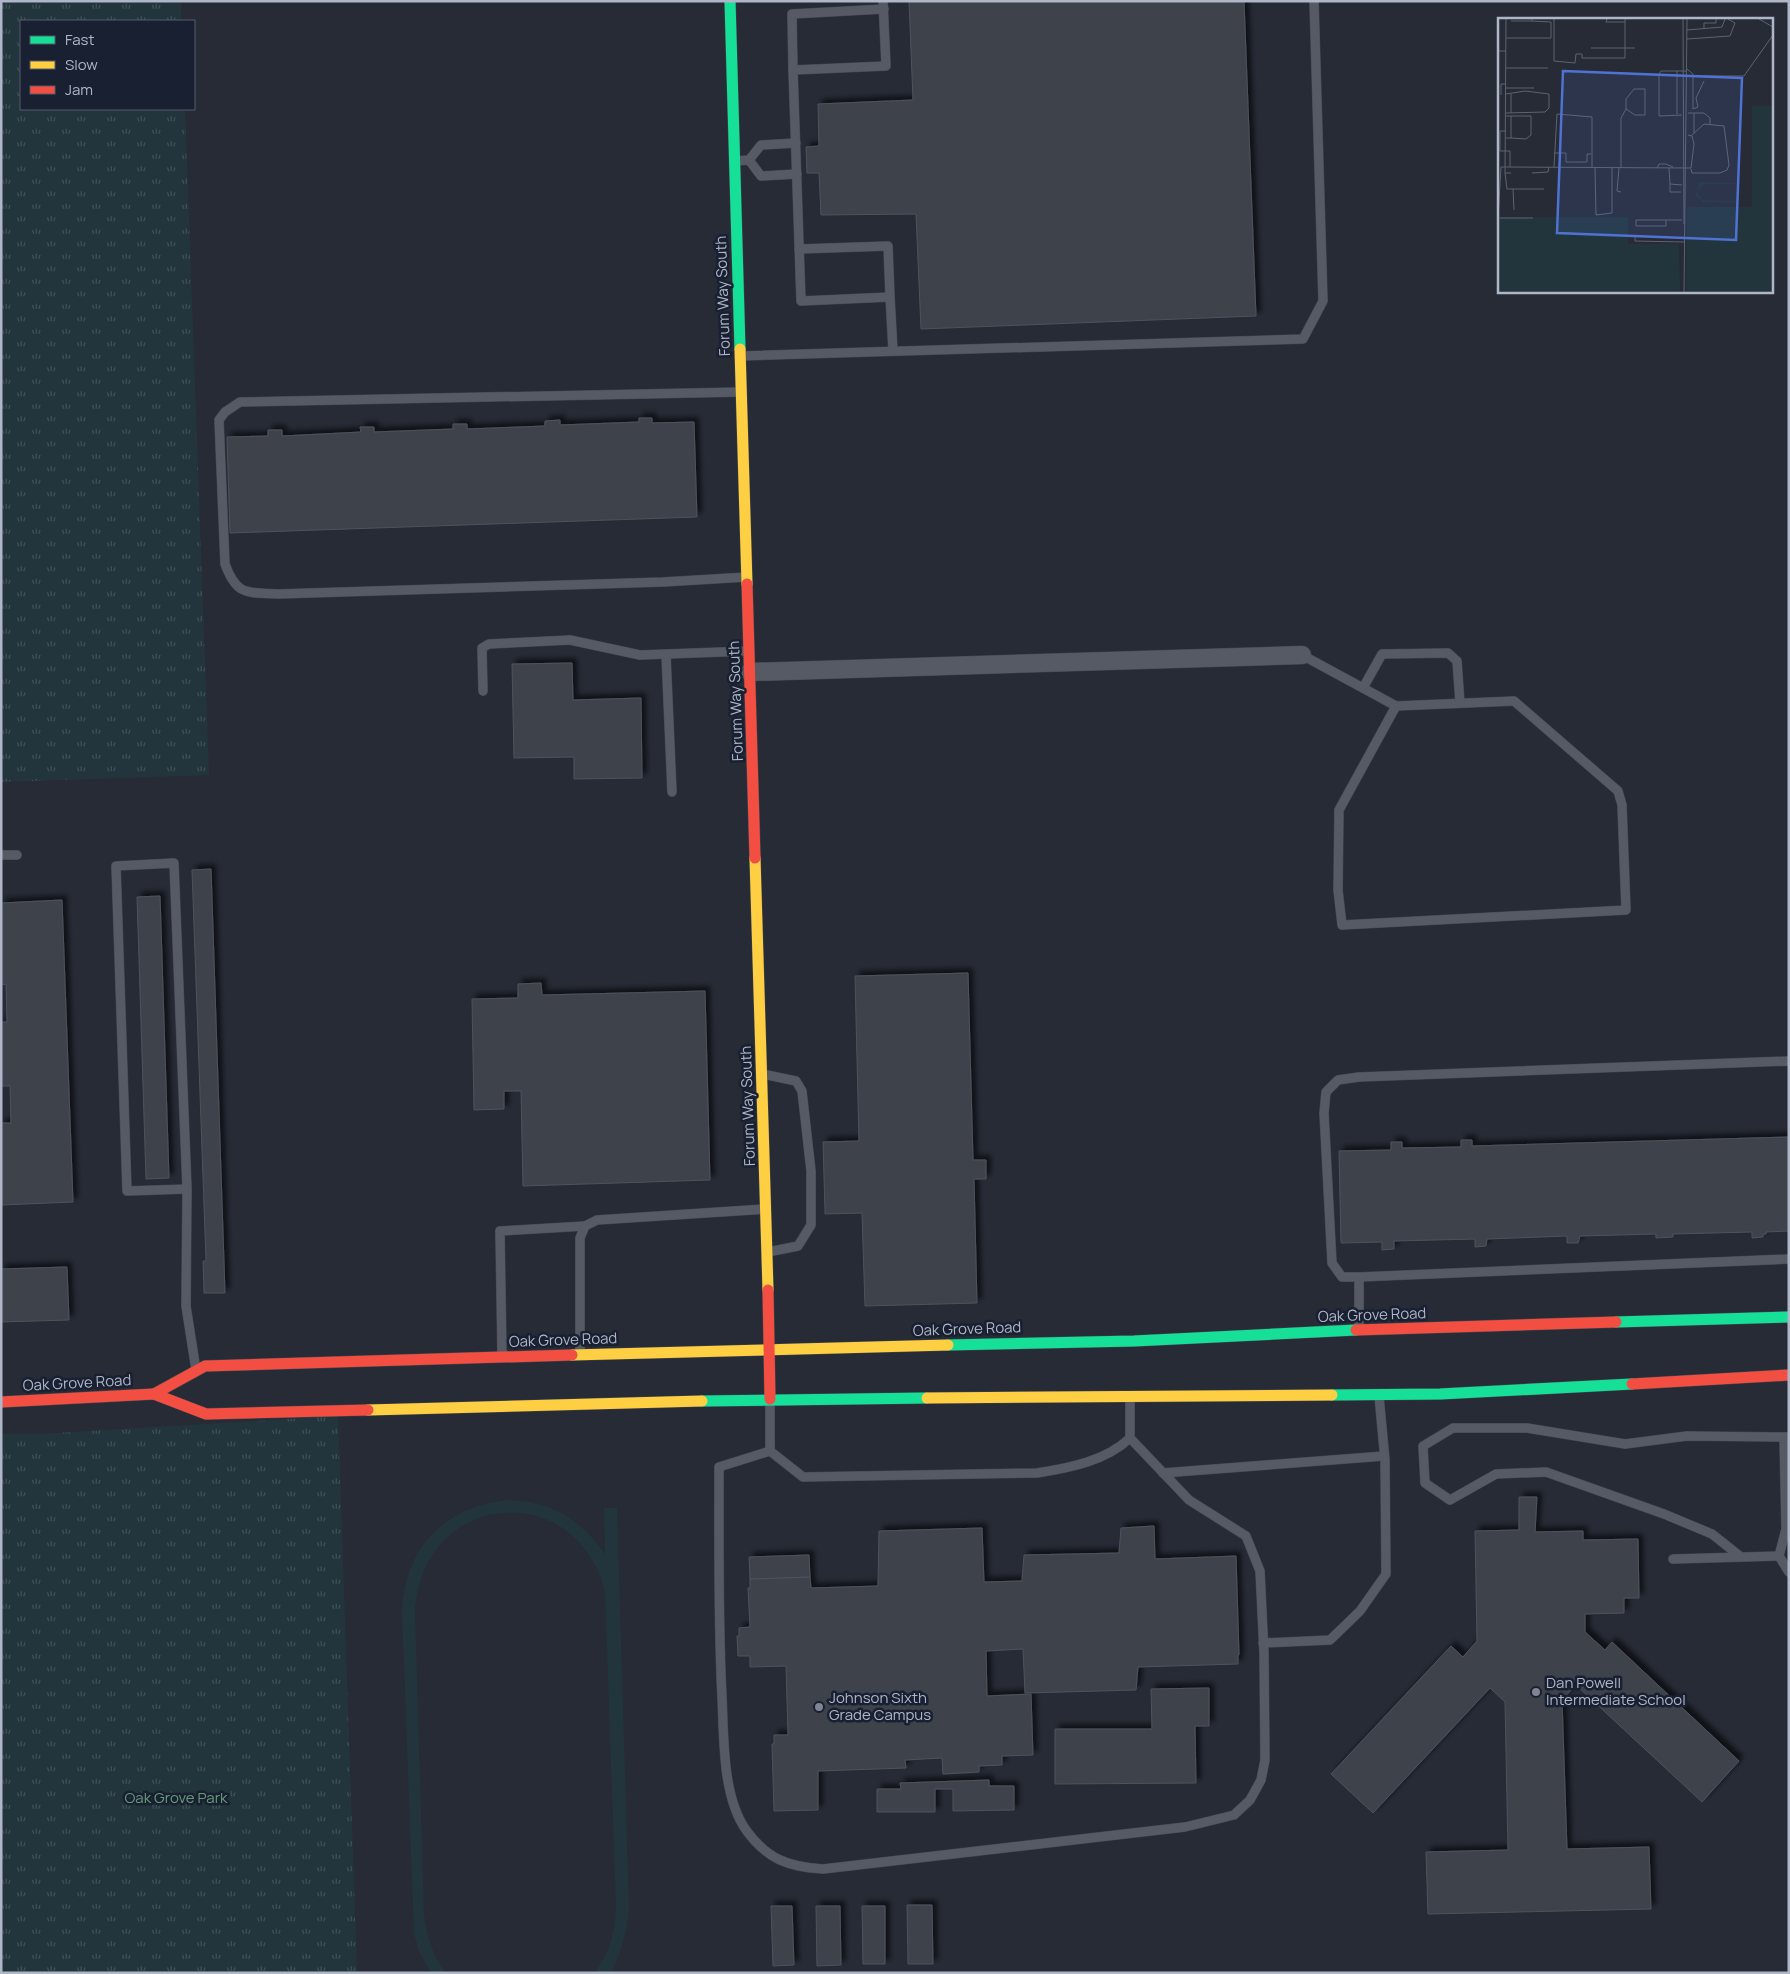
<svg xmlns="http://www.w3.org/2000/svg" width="1790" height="1974" viewBox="0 0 1790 1974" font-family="Manrope,sans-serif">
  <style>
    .grass { fill: url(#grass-tufts) }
    .pitch { fill: #23353c }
    .building { fill: #3e424c; stroke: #4e535e; filter: url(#shadow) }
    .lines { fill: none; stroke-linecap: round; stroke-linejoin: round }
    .lane-casing { stroke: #43464f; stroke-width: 10 }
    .street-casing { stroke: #43464f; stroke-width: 19 }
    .fast-casing { stroke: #43464f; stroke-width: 12 }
    .slow-casing { stroke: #43464f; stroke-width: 12 }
    .jam-casing { stroke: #43464f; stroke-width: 12 }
    .lane { stroke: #565a64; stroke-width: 9 }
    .street { stroke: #565a64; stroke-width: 18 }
    .fast { stroke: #16e098; stroke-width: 11 }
    .slow { stroke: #ffcf43; stroke-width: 11 }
    .jam { stroke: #f24e42; stroke-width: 11 }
    .poi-dot { fill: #7f8595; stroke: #192031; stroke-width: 2 }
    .labels { text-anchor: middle; stroke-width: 5; stroke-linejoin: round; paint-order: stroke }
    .street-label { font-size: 15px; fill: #afb6c8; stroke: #192031 }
    .poi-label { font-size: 15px; fill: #afb6c8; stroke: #192031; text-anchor: start }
    .park-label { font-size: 15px; fill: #649b77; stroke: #192031 }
    .inset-road { fill: none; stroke: #5d6370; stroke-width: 1 }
    .view { fill: #5072d2; fill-opacity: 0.15; stroke: #5072d2; stroke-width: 2.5 }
    .inset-edge { fill: none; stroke: #afb6c8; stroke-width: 2.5 }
  </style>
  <defs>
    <pattern id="grass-tufts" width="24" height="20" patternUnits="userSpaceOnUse" patternTransform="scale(1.25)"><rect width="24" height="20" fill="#23353c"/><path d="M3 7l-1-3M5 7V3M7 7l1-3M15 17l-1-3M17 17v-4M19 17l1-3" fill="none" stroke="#405057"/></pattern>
    <filter id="shadow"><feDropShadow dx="4.5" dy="-4.5" stdDeviation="2.5" flood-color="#0009"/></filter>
  </defs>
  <rect width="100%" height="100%" fill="#262b36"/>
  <g class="grass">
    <path d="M1 1H181V21H21V109H185L209 775 1 782Z"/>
    <path d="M338 1416 357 1973H1V1434H39Z"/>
  </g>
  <path class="pitch" d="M508 1500C553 1502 579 1518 605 1554L604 1508H617L629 1908C627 1932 622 1952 610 1973H594C609 1954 615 1933 616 1909L605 1591C574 1475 421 1492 415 1612L424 1914C427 1936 432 1955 446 1973H431L418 1949 414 1932 402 1612C405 1547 444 1507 508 1500Z"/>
  <g class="building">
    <path d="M909 1H1244L1256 316 921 329 916 214 821 215 819 173H807L806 147 819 146 818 104 913 100Z"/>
    <path d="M639 418H652V423L694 422 697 517 230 533 227 437 268 436V430H282V436L361 432 360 427H374V432L453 429V424H467V429L545 426V421L560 420V425L639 422Z"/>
    <path d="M572 663 573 700 641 698 642 778 574 779V757L514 758 512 664Z"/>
    <path d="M211 869 225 1293H204L203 1261H206L192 870Z"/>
    <path d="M160 896 169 1178 146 1179 137 897Z"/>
    <path d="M62 900 73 1202 1 1205V1123H11L10 1086H1V1022H7L6 984 1 985V903Z"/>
    <path d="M968 973 973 1160H986V1179H974L977 1303 865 1306 862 1213 825 1214V1211L823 1142 859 1141 855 976Z"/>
    <path d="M541 983 542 995 705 991 710 1180 523 1186 521 1091H504V1109L474 1110 472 999 518 998V984Z"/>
    <path d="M1789 1137V1231L1766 1232V1234H1763V1237L1752 1238V1232L1673 1234V1237L1656 1238V1234L1580 1236 1578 1243H1567V1236L1487 1239 1486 1246 1475 1247V1239L1394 1241V1249L1382 1250V1242L1341 1243 1339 1151 1391 1150V1142H1402V1148L1461 1147V1140H1472V1146Z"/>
    <path d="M67 1267 69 1320 1 1322V1269Z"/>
    <path d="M1519 1497H1537L1535 1532 1583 1531V1540L1638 1539 1639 1598H1624V1613L1585 1614V1632L1605 1650 1612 1642 1739 1761 1702 1802 1576 1685 1562 1700 1567 1849 1649 1847 1651 1909 1428 1914 1426 1852 1508 1850 1505 1702 1490 1688 1373 1813 1331 1774 1451 1646 1463 1657 1477 1641 1475 1531 1519 1530Z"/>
    <path d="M1154 1526 1155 1559 1236 1556 1239 1655H1238V1664L1138 1667 1136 1690 1025 1693 1023 1649 986 1651 987 1696 1031 1694 1033 1755 1002 1756V1765L979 1766V1772L943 1774 942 1758 905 1760 906 1768 818 1771V1810L774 1811 772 1744H774V1735H788L786 1666 750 1667V1656H738L737 1636H739V1628L750 1627 748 1588H750V1579L810 1577 811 1588 878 1586 879 1531 982 1528 984 1582 1022 1581 1024 1555 1119 1553 1121 1528Z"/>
    <path d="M809 1555 810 1577 750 1579 749 1557Z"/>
    <path d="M1209 1688V1726H1195L1196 1783 1055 1784V1729H1152L1151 1689Z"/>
    <path d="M989 1780V1786H1014V1810L953 1811V1789H935V1812H877V1789H901L900 1783Z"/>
    <path d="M907 1905H932L933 1964H908Z"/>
    <path d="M771 1906H792L794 1965 773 1966Z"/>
    <path d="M816 1906H840L841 1965 817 1966Z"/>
    <path d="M862 1906H885V1964H863Z"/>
  </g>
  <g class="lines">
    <g class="lane-casing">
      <g id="lane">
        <path d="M883 1 886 66 793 70 801 301 890 297 893 351"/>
        <path d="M793 70 792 14 884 9"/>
        <path d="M749 160 761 176 797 174"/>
        <path d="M736 161 749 160 761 145 796 143"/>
        <path d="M799 249 888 246 890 297"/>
        <path d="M741 356 1303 339 1323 301 1314 1"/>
        <path d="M741 392 240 402 225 412 219 420 225 564C237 597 248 592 278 594L663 582 747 577"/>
        <path d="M666 655 672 792"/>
        <path d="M1302 655 1396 706 1514 701 1618 791 1622 805 1626 910 1342 925 1338 890 1339 810 1396 706"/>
        <path d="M1363 688 1382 654 1448 653 1457 661 1460 703"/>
        <path d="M483 691 482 648 489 644 570 640 640 655 749 651"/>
        <path d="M1 855H17"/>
        <path d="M762 1074 796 1081 802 1091 811 1171V1225L798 1246 768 1252"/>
        <path d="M187 1189 127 1191 116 866 174 863 187 1189 186 1306 196 1370"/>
        <path d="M1359 1277 1789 1259"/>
        <path d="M1359 1328V1277H1342L1332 1263 1324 1113 1326 1092 1338 1080 1359 1077 1789 1061"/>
        <path d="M580 1354V1238L585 1226 597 1220 766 1209"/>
        <path d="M502 1356 500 1231 585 1226"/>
        <path d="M770 1400V1451L803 1477 1037 1473C1069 1468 1106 1461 1130 1438V1397"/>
        <path d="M1784 1437 1786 1529 1779 1556 1789 1572"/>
        <path d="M770 1451 719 1467C719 1544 718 1620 722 1697 724 1737 722 1796 746 1830 767 1859 788 1867 823 1869L1185 1827 1234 1815 1250 1800 1261 1780 1265 1760 1264 1653 1260 1571 1246 1536 1189 1500 1130 1438"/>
        <path d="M1163 1473 1384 1456"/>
        <path d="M1741 1557 1712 1534 1664 1514 1546 1472 1496 1474 1450 1500 1425 1483 1423 1446 1453 1428H1527L1625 1444 1687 1436 1789 1437"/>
        <path d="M1673 1559 1779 1556"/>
        <path d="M1263 1643 1330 1640 1360 1611 1386 1574 1385 1460 1379 1396"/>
      </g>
    </g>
    <g class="street-casing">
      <path id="street" d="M750 672 1302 655"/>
    </g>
    <g class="fast-casing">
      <g id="fast">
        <path d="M730 1 740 349"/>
        <path d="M1616 1322 1789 1317"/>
        <path d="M948 1345 1134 1341 1356 1330"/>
        <path d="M1332 1395 1440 1394 1632 1384"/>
        <path d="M702 1401 927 1398"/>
      </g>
    </g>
    <g class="slow-casing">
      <g id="slow">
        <path d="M740 349 747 584"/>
        <path d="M755 858 768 1290"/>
        <path d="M572 1355 948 1345"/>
        <path d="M927 1398 1332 1395"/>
        <path d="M368 1410 702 1401"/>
      </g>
    </g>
    <g class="jam-casing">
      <g id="jam">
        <path d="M747 584 755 858"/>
        <path d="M768 1290 770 1399"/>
        <path d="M1356 1330 1616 1322"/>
        <path d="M1632 1384 1789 1375"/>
        <path d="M154 1394 205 1366 572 1355"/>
        <path d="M1 1402 154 1394 206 1414 368 1410"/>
      </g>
    </g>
    <use href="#lane" class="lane"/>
    <use href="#street" class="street"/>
    <use href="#fast" class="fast"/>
    <use href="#slow" class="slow"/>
    <use href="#jam" class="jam"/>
  </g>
  <g class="poi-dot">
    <circle cx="1536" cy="1692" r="5"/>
    <circle cx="819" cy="1707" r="5"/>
  </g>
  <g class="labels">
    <g class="street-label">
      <text transform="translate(723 296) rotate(-92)" y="5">Forum Way South</text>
      <text transform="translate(736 701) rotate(-92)" y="5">Forum Way South</text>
      <text transform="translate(748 1106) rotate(-92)" y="5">Forum Way South</text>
      <text transform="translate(1372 1315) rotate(-2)" y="5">Oak Grove Road</text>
      <text transform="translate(967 1329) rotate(-2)" y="5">Oak Grove Road</text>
      <text transform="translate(563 1340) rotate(-2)" y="5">Oak Grove Road</text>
      <text transform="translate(77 1383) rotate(-3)" y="5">Oak Grove Road</text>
    </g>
    <g class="poi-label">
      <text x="1546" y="1688">Dan Powell<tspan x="1546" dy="17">Intermediate School</tspan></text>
      <text x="829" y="1703">Johnson Sixth<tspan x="829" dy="17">Grade Campus</tspan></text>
    </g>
    <g class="park-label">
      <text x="176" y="1803">Oak Grove Park</text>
    </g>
  </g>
  <g transform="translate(1498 18)">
    <rect width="275" height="275" fill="#262b36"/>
    <path d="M254 88H275V274H188L189 189H254ZM0 199H130V226H181L182 274H0Z" fill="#23353c"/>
    <path d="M236 165 244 174 237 184H205L197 177 201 166 198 164ZM207 166H237L242 170V177L235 183 204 182 198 173Z" fill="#23353c" fill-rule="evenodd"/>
    <path class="inset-road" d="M8 1 7 155H13M56 1V43L77 45 78 36H84V40H127V1M109 1 108 4H127M185 1 186 206M261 1 275 9M13 3H34M206 11V5H218V1M189 12 224 9 227 1M8 20H53V4L34 3V1M189 21 232 18 237 5 230 1M93 30H137M8 50H50M189 51 195 56V91L200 89 198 80 206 63M179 53V96M0 58V33H8M195 58H246L275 17M8 70H36M3 77V66H8M8 95 47 94 51 90V76L27 73 8 76M13 95V76M190 95H206L212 100V106M196 95V115M184 97 161 98V56L163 53H189M13 98H33V117L28 121 13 120M8 113H2V133H8M193 118 206 106 226 108 231 147 229 152 222 155H194L193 151M8 120H13V98H8M8 133H12V149M56 135H68V144H89V136H93M7 149 193 150 196 126 194 118 190 117M56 149 59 96 94 99V150M97 150 98 197 114 195V150M121 150 119 173 123 174M123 150V100L128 91V81L136 71H147V97H137L128 91M159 150 161 146H168L175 149M171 150 172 166 184 167M7 155 9 171H15L16 192M34 155 50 154 51 149M172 166V174H183M15 171H46M2 200H35M0 201 3 149H7M168 202V208H138V202H184M137 217V223L186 224M186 274 189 1"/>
    <path class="view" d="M65 53 244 60 238 222 59 215Z"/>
    <rect width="275" height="275" class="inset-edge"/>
  </g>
  <rect width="1790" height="1974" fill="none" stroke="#afb6c8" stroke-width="5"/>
  <rect x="20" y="20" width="175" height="90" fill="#192031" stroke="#555c6d"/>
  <rect x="30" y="36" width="25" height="8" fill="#16e098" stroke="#555c6d"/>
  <text x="65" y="45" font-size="15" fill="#afb6c8">Fast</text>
  <rect x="30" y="61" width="25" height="8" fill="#ffcf43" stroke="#555c6d"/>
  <text x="65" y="70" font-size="15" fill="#afb6c8">Slow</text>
  <rect x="30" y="86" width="25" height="8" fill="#f24e42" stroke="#555c6d"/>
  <text x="65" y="95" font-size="15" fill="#afb6c8">Jam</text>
</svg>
